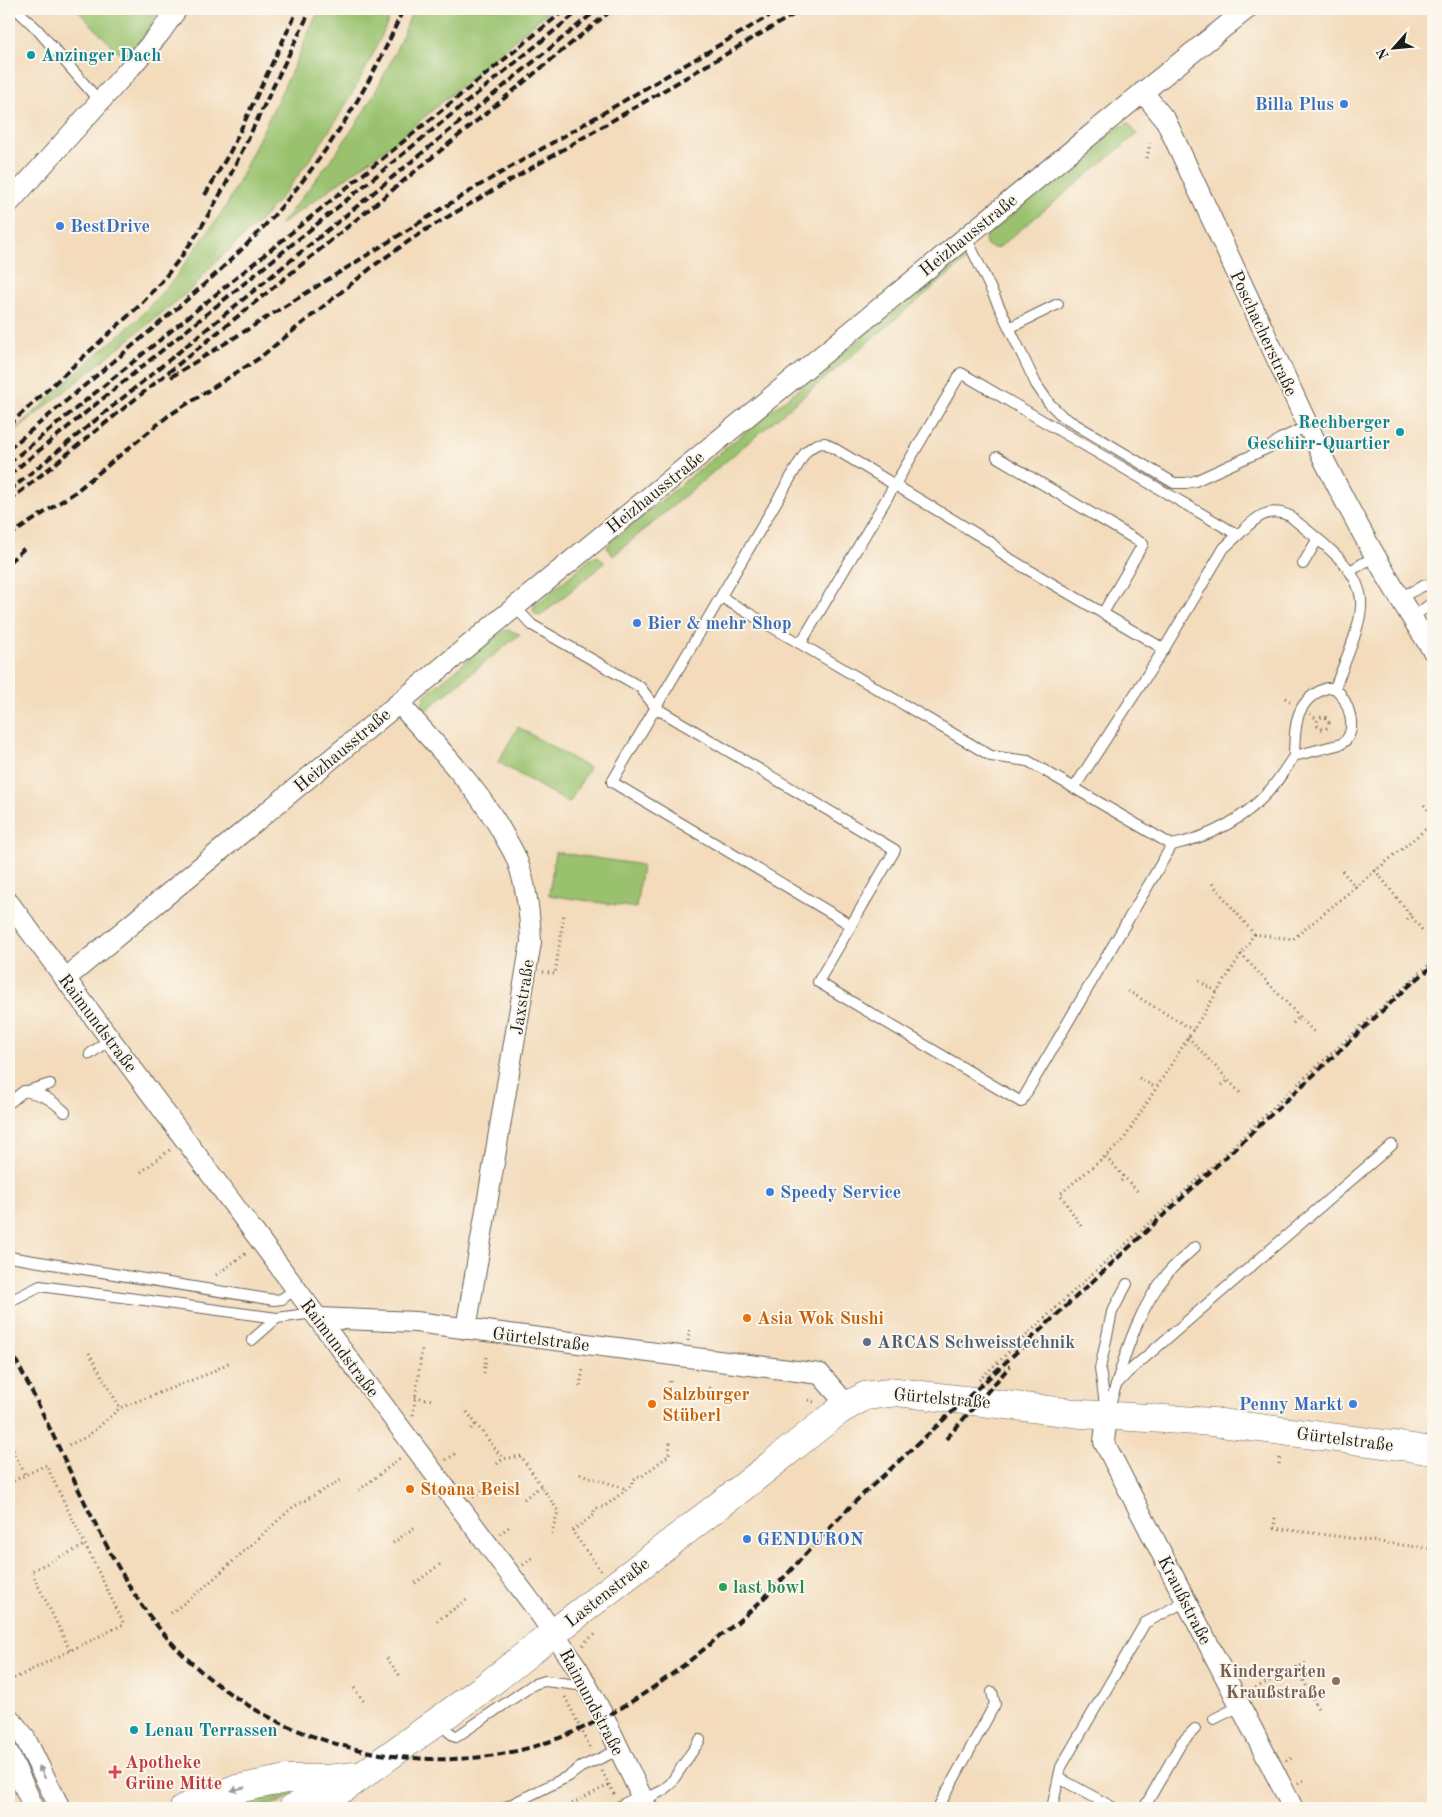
<svg xmlns="http://www.w3.org/2000/svg" width="1442" height="1817" viewBox="0 0 1442 1817" font-family="'Old Standard TT',serif">
  <style>
    .green { fill: #9ac26e; stroke: #5b6f45 }
    .lines { fill: none; stroke-linecap: round; stroke-linejoin: round }
    .lane-casing { stroke: #675f54; stroke-width: 12 }
    .street-casing { stroke: #675f54; stroke-width: 22 }
    .secondary-casing { stroke: #675f54; stroke-width: 29 }
    .path { stroke: #675f54; stroke-width: 3; stroke-dasharray: 1 4; stroke-linecap: butt }
    .lane { stroke: #fff; stroke-width: 10 }
    .street { stroke: #fff; stroke-width: 20 }
    .secondary { stroke: #fff; stroke-width: 28 }
    .rail { stroke: #1c1c1c; stroke-width: 4; stroke-dasharray: 8 4; stroke-linecap: butt }
    .oneway { fill: #999 }
    .culture-dot { fill: #0f9aa8; stroke: #fbf7ec; stroke-width: 2 }
    .shop-dot { fill: #3f7fe0; stroke: #fbf7ec; stroke-width: 2 }
    .food-dot { fill: #e8710a; stroke: #fbf7ec; stroke-width: 2 }
    .service-dot { fill: #5c6f8a; stroke: #fbf7ec; stroke-width: 2 }
    .leisure-dot { fill: #2e9e5b; stroke: #fbf7ec; stroke-width: 2 }
    .education-dot { fill: #8d6e63; stroke: #fbf7ec; stroke-width: 2 }
    .health-dot { fill: #e0444e; stroke: #fbf7ec; stroke-width: 2 }
    .labels { text-anchor: middle; stroke-width: 4; stroke-linejoin: round; paint-order: stroke }
    .culture-label { font-size: 18px; font-weight: bold; fill: #0d838f; stroke: #fbf7ec; text-anchor: start }
    .shop-label { font-size: 18px; font-weight: bold; fill: #366cbe; stroke: #fbf7ec; text-anchor: start }
    .street-label { font-size: 18px; fill: #1c1c1c; stroke: #fbf7ec }
    .food-label { font-size: 18px; font-weight: bold; fill: #c56008; stroke: #fbf7ec; text-anchor: start }
    .service-label { font-size: 18px; font-weight: bold; fill: #4e5e75; stroke: #fbf7ec; text-anchor: start }
    .leisure-label { font-size: 18px; font-weight: bold; fill: #27864d; stroke: #fbf7ec; text-anchor: start }
    .education-label { font-size: 18px; font-weight: bold; fill: #785e54; stroke: #fbf7ec; text-anchor: end }
    .health-label { font-size: 18px; font-weight: bold; fill: #be3a42; stroke: #fbf7ec; text-anchor: start }
  </style>
  <rect width="100%" height="100%" fill="#fbf7ec"/>
  <filter id="ink" filterUnits="userSpaceOnUse"><feTurbulence type="fractalNoise" baseFrequency=".02" numOctaves="2"/><feDisplacementMap in="SourceGraphic" scale="10" xChannelSelector="R" yChannelSelector="G"/><feConvolveMatrix kernelMatrix="1 2 1 2 8 2 1 2 1" color-interpolation-filters="sRGB"/></filter>
  <filter id="wash" filterUnits="userSpaceOnUse"><feTurbulence type="fractalNoise" baseFrequency=".0096" numOctaves="4" result="noise"/><feDisplacementMap in="SourceGraphic" scale="20" xChannelSelector="R" yChannelSelector="G"/><feGaussianBlur stdDeviation="1.12" result="paint"/><feColorMatrix in="noise" values="0 0 0 0 0 0 0 0 0 0 0 0 0 0 0 0 0 1.4 0 .05"/><feComposite in="paint" operator="in"/></filter>
  <g filter="url(#wash)">
    <rect width="100%" height="100%" fill="#f3dbbb"/>
    <g class="green">
      <path d="M76 9H164L125 59Z"/>
      <path d="M319 9H393C364 81 322 149 271 209 247 237 215 257 194 287L9 436 89 361 138 319 175 278 227 205 293 68Z"/>
      <path d="M413 9H551L395 142 279 226C316 179 358 129 384 75 395 54 405 31 413 9Z"/>
      <path d="M1128 123 1137 134 997 249 986 245 985 237 1116 129Z"/>
      <path d="M961 257 967 259 613 556 607 548 610 542Z"/>
      <path d="M594 556 599 557 605 563 540 616 535 614 533 610 534 606Z"/>
      <path d="M508 630 520 634 426 710 422 705 425 695 503 631Z"/>
      <path d="M518 727 589 768 569 803 498 762Z"/>
      <path d="M555 852 642 865 636 908 549 895Z"/>
      <path d="M302 1787C284 1806 260 1808 235 1808L292 1789Z"/>
    </g>
  </g>
  <g filter="url(#ink)">
    <g class="lines">
      <g class="lane-casing">
        <g id="lane">
          <path d="M16 9 36 28 100 102"/>
          <path d="M966 237 1036 384 1049 403 1063 417 1174 483H1186L1195 481 1270 447 1280 439 1308 426"/>
          <path d="M1009 328 1058 304"/>
          <path d="M997 457 1143 544 1103 613"/>
          <path d="M1303 564 1317 540"/>
          <path d="M1350 571 1375 556"/>
          <path d="M1399 598 1423 586 1433 585"/>
          <path d="M515 607 532 625 640 687 656 708 895 850 818 982 1021 1102 1172 845 1028 761 991 756 721 597"/>
          <path d="M1412 618 1433 602"/>
          <path d="M801 643 961 373 1238 535C1254 520 1266 505 1290 516 1316 539 1364 568 1361 607 1360 629 1343 666 1335 688"/>
          <path d="M1164 649 1224 548 1238 535"/>
          <path d="M1327 688H1335C1349 701 1360 733 1341 744L1294 756C1295 726 1294 700 1327 688Z"/>
          <path d="M1172 845C1209 837 1243 820 1269 791 1278 781 1286 768 1294 756"/>
          <path d="M851 925 612 782 805 453C811 447 816 443 825 443L990 542 1005 556 1164 649 1074 788"/>
          <path d="M90 1054 110 1039"/>
          <path d="M30 1090 50 1084"/>
          <path d="M9 1103 24 1091C43 1095 50 1098 65 1112"/>
          <path d="M9 1257 274 1300 282 1299 296 1288"/>
          <path d="M12 1300 40 1286 277 1318"/>
          <path d="M252 1340 277 1318 314 1313"/>
          <path d="M1117 1382C1128 1343 1142 1305 1167 1274 1175 1264 1186 1256 1195 1247"/>
          <path d="M1106 1412 1100 1369 1112 1312 1127 1284"/>
          <path d="M1107 1414 1116 1385 1127 1373 1392 1145"/>
          <path d="M1214 1719 1240 1706"/>
          <path d="M439 1721 449 1732 456 1737 534 1684 545 1681 586 1686"/>
          <path d="M1059 1778 1114 1808"/>
          <path d="M643 1800 662 1791 671 1783 700 1740"/>
          <path d="M504 1808 569 1776 581 1767 619 1750"/>
          <path d="M616 1808 641 1795"/>
          <path d="M948 1808 940 1804 995 1704 992 1692"/>
          <path d="M1052 1808 1061 1767 1145 1623 1186 1601"/>
          <path d="M1144 1808 1182 1742 1195 1729"/>
        </g>
      </g>
      <g class="street-casing">
        <g id="street">
          <path d="M1143 92 1166 121 1324 460C1357 526 1393 590 1433 651"/>
          <path d="M9 203 130 68 160 33 177 9"/>
          <path d="M399 703C436 746 479 788 506 839 510 846 515 854 518 863 527 889 530 914 531 942L466 1329"/>
          <path d="M9 903 314 1313 540 1614 578 1669 604 1717 647 1808"/>
          <path d="M65 979 515 607 1143 92 1247 9"/>
          <path d="M318 1318 416 1322 820 1374 847 1405"/>
          <path d="M1107 1415 1104 1442 1293 1808"/>
          <path d="M9 1718 24 1736 60 1808"/>
          <path d="M9 1754 34 1808"/>
        </g>
      </g>
      <g class="secondary-casing">
        <g id="secondary">
          <path d="M184 1808 232 1790 286 1779H327L355 1776"/>
          <path d="M293 1808 331 1794 346 1787 485 1687 578 1614 743 1487 840 1410 865 1396 897 1392 1082 1414 1213 1422 1400 1446 1433 1451"/>
        </g>
      </g>
      <g class="path">
        <path d="M1147 158 1150 143"/>
        <path d="M1285 698 1293 703"/>
        <path d="M1310 714 1318 720"/>
        <circle cx="1323" cy="723" r="6"/>
        <path d="M1424 805 1433 816"/>
        <path d="M1375 870 1423 931"/>
        <path d="M1342 871 1356 887"/>
        <path d="M1407 919 1411 915"/>
        <path d="M1254 934 1293 939 1433 823"/>
        <path d="M1241 954 1315 1033"/>
        <path d="M543 972 555 974 564 913"/>
        <path d="M1199 981 1217 992"/>
        <path d="M1128 991 1193 1030"/>
        <path d="M1293 1023 1300 1017"/>
        <path d="M1188 1037 1242 1095"/>
        <path d="M1139 1078 1156 1088"/>
        <path d="M1222 1085 1229 1080"/>
        <path d="M1106 1157 1139 1193"/>
        <path d="M141 1172 172 1148"/>
        <path d="M1121 1181 1124 1177"/>
        <path d="M1081 1226 1060 1194 1122 1142 1254 934 1210 881"/>
        <path d="M216 1275 248 1252"/>
        <path d="M688 1341 690 1327"/>
        <path d="M89 1353 120 1408"/>
        <path d="M484 1373 486 1357"/>
        <path d="M979 1380 1081 1284 1215 1164 1288 1093 1433 961"/>
        <path d="M580 1386 583 1369"/>
        <path d="M709 1393 710 1385"/>
        <path d="M415 1397 433 1400"/>
        <path d="M668 1397 670 1380"/>
        <path d="M808 1400 817 1403"/>
        <path d="M467 1412 503 1459"/>
        <path d="M413 1415 422 1349"/>
        <path d="M471 1429 476 1424"/>
        <path d="M9 1441 25 1475"/>
        <path d="M69 1445 88 1436 120 1408 210 1373 230 1362"/>
        <path d="M446 1460 455 1454"/>
        <path d="M497 1464 503 1459 521 1456 558 1511 552 1533 550 1534"/>
        <path d="M1279 1464 1280 1455"/>
        <path d="M580 1474 627 1489"/>
        <path d="M9 1483 46 1465 124 1624 9 1681"/>
        <path d="M359 1490 402 1457"/>
        <path d="M473 1497 483 1490"/>
        <path d="M524 1499 541 1486"/>
        <path d="M1275 1518 1274 1528 1433 1549"/>
        <path d="M500 1534 510 1526"/>
        <path d="M393 1543 415 1527"/>
        <path d="M523 1565 533 1557"/>
        <path d="M601 1571 572 1531 594 1515V1510L599 1507H604L632 1485V1481L638 1476 641 1477 669 1455 670 1442"/>
        <path d="M415 1583 442 1563"/>
        <path d="M171 1613 200 1591 293 1507 343 1479"/>
        <path d="M437 1621 468 1599"/>
        <path d="M583 1645 587 1640 596 1634"/>
        <path d="M70 1650 31 1571 85 1545"/>
        <path d="M387 1658 400 1676"/>
        <path d="M1297 1667 1319 1711"/>
        <path d="M354 1688 365 1703"/>
        <path d="M1251 1690 1308 1662"/>
        <path d="M565 1697 591 1749"/>
        <path d="M1286 1761 1294 1757"/>
        <path d="M602 1771 615 1796"/>
        <path d="M1298 1783 1306 1779"/>
        <path d="M563 1808 609 1785"/>
      </g>
      <use href="#lane" class="lane"/>
      <use href="#street" class="street"/>
      <use href="#secondary" class="secondary"/>
      <g class="rail">
        <path d="M205 195 230 152 298 9"/>
        <path d="M171 377 480 185 781 9"/>
        <path d="M9 425 139 306 162 281 181 257 199 231 226 184 311 9"/>
        <path d="M9 449C49 415 90 381 131 347 174 311 216 276 255 236 317 171 369 92 403 9"/>
        <path d="M9 463 566 9"/>
        <path d="M9 475 581 9"/>
        <path d="M9 491 598 9"/>
        <path d="M9 501 284 279 613 9"/>
        <path d="M9 536 74 493 168 416 258 359 376 264 422 232 803 9"/>
        <path d="M9 562 27 546"/>
        <path d="M9 1348C38 1400 62 1456 89 1511 121 1575 147 1625 203 1673 294 1750 431 1781 545 1743 608 1722 664 1683 715 1640 733 1626 750 1612 766 1596 802 1560 834 1520 872 1486 1052 1320 1231 1152 1411 984L1433 966"/>
        <path d="M946 1439 1010 1366"/>
      </g>
    </g>
    <defs><path id="oneway-solid" d="M-6-.8H1V-3.2L6.5 0L1 3.2V.8H-6Z" transform="scale(1.25)"/></defs>
    <g class="oneway">
      <use href="#oneway-solid" transform="translate(42 1772) rotate(-116)"/>
      <use href="#oneway-solid" transform="translate(238 1789) rotate(167)"/>
    </g>
  </g>
  <g class="culture-dot">
    <circle cx="31" cy="55" r="5"/>
    <circle cx="1400" cy="432" r="5"/>
    <circle cx="134" cy="1730" r="5"/>
  </g>
  <g class="shop-dot">
    <circle cx="1344" cy="104" r="5"/>
    <circle cx="60" cy="226" r="5"/>
    <circle cx="637" cy="623" r="5"/>
    <circle cx="770" cy="1192" r="5"/>
    <circle cx="1353" cy="1404" r="5"/>
    <circle cx="747" cy="1539" r="5"/>
  </g>
  <g class="food-dot">
    <circle cx="747" cy="1318" r="5"/>
    <circle cx="652" cy="1404" r="5"/>
    <circle cx="410" cy="1489" r="5"/>
  </g>
  <circle class="service-dot" cx="867" cy="1342" r="5"/>
  <circle class="leisure-dot" cx="723" cy="1587" r="5"/>
  <circle class="education-dot" cx="1336" cy="1681" r="5"/>
  <path class="health-dot" d="M112.5 1764.5h5v5h5v5h-5v5h-5v-5h-5v-5h5z"/>
  <g class="labels">
    <g class="culture-label">
      <text x="41" y="61">Anzinger Dach</text>
      <text x="1390" y="428" text-anchor="end">Rechberger<tspan x="1390" dy="21">Geschirr-Quartier</tspan></text>
      <text x="144" y="1736">Lenau Terrassen</text>
    </g>
    <g class="shop-label">
      <text x="1334" y="110" text-anchor="end">Billa Plus</text>
      <text x="70" y="232">BestDrive</text>
      <text x="647" y="629">Bier &amp; mehr Shop</text>
      <text x="780" y="1198">Speedy Service</text>
      <text x="1343" y="1410" text-anchor="end">Penny Markt</text>
      <text x="757" y="1545">GENDURON</text>
    </g>
    <g class="street-label">
      <text transform="translate(968 235) rotate(-39)" y="6">Heizhausstraße</text>
      <text transform="translate(1264 333) rotate(65)" y="6">Poschacherstraße</text>
      <text transform="translate(655 492) rotate(-39)" y="6">Heizhausstraße</text>
      <text transform="translate(342 750) rotate(-40)" y="6">Heizhausstraße</text>
      <text transform="translate(522 997) rotate(-81)" y="6">Jaxstraße</text>
      <text transform="translate(98 1023) rotate(53)" y="6">Raimundstraße</text>
      <text transform="translate(541 1339) rotate(7)" y="6">Gürtelstraße</text>
      <text transform="translate(340 1348) rotate(53)" y="6">Raimundstraße</text>
      <text transform="translate(942 1398) rotate(5)" y="6">Gürtelstraße</text>
      <text transform="translate(1345 1439) rotate(7)" y="6">Gürtelstraße</text>
      <text transform="translate(607 1592) rotate(-38)" y="6">Lastenstraße</text>
      <text transform="translate(1185 1600) rotate(63)" y="6">Kraußstraße</text>
      <text transform="translate(592 1702) rotate(62)" y="6">Raimundstraße</text>
    </g>
    <g class="food-label">
      <text x="757" y="1324">Asia Wok Sushi</text>
      <text x="662" y="1400">Salzburger<tspan x="662" dy="21">Stüberl</tspan></text>
      <text x="420" y="1495">Stoana Beisl</text>
    </g>
    <g class="service-label">
      <text x="877" y="1348">ARCAS Schweisstechnik</text>
    </g>
    <g class="leisure-label">
      <text x="733" y="1593">last bowl</text>
    </g>
    <g class="education-label">
      <text x="1326" y="1677">Kindergarten<tspan x="1326" dy="21">Kraußstraße</tspan></text>
    </g>
    <g class="health-label">
      <text x="125" y="1768">Apotheke<tspan x="125" dy="21">Grüne Mitte</tspan></text>
    </g>
  </g>
  <rect width="1442" height="1817" fill="none" stroke="#fbf7ec" stroke-width="30"/>
  <g transform="translate(1394 48) rotate(243)" stroke="#fbf7ec" stroke-width="4" paint-order="stroke">
  <path d="M0-4L9 19L0 12L-9 19Z" fill="#1c1c1c"/>
  <text y="-8" font-size="14" font-weight="bold" text-anchor="middle" fill="#1c1c1c">N</text>
  </g>
</svg>
